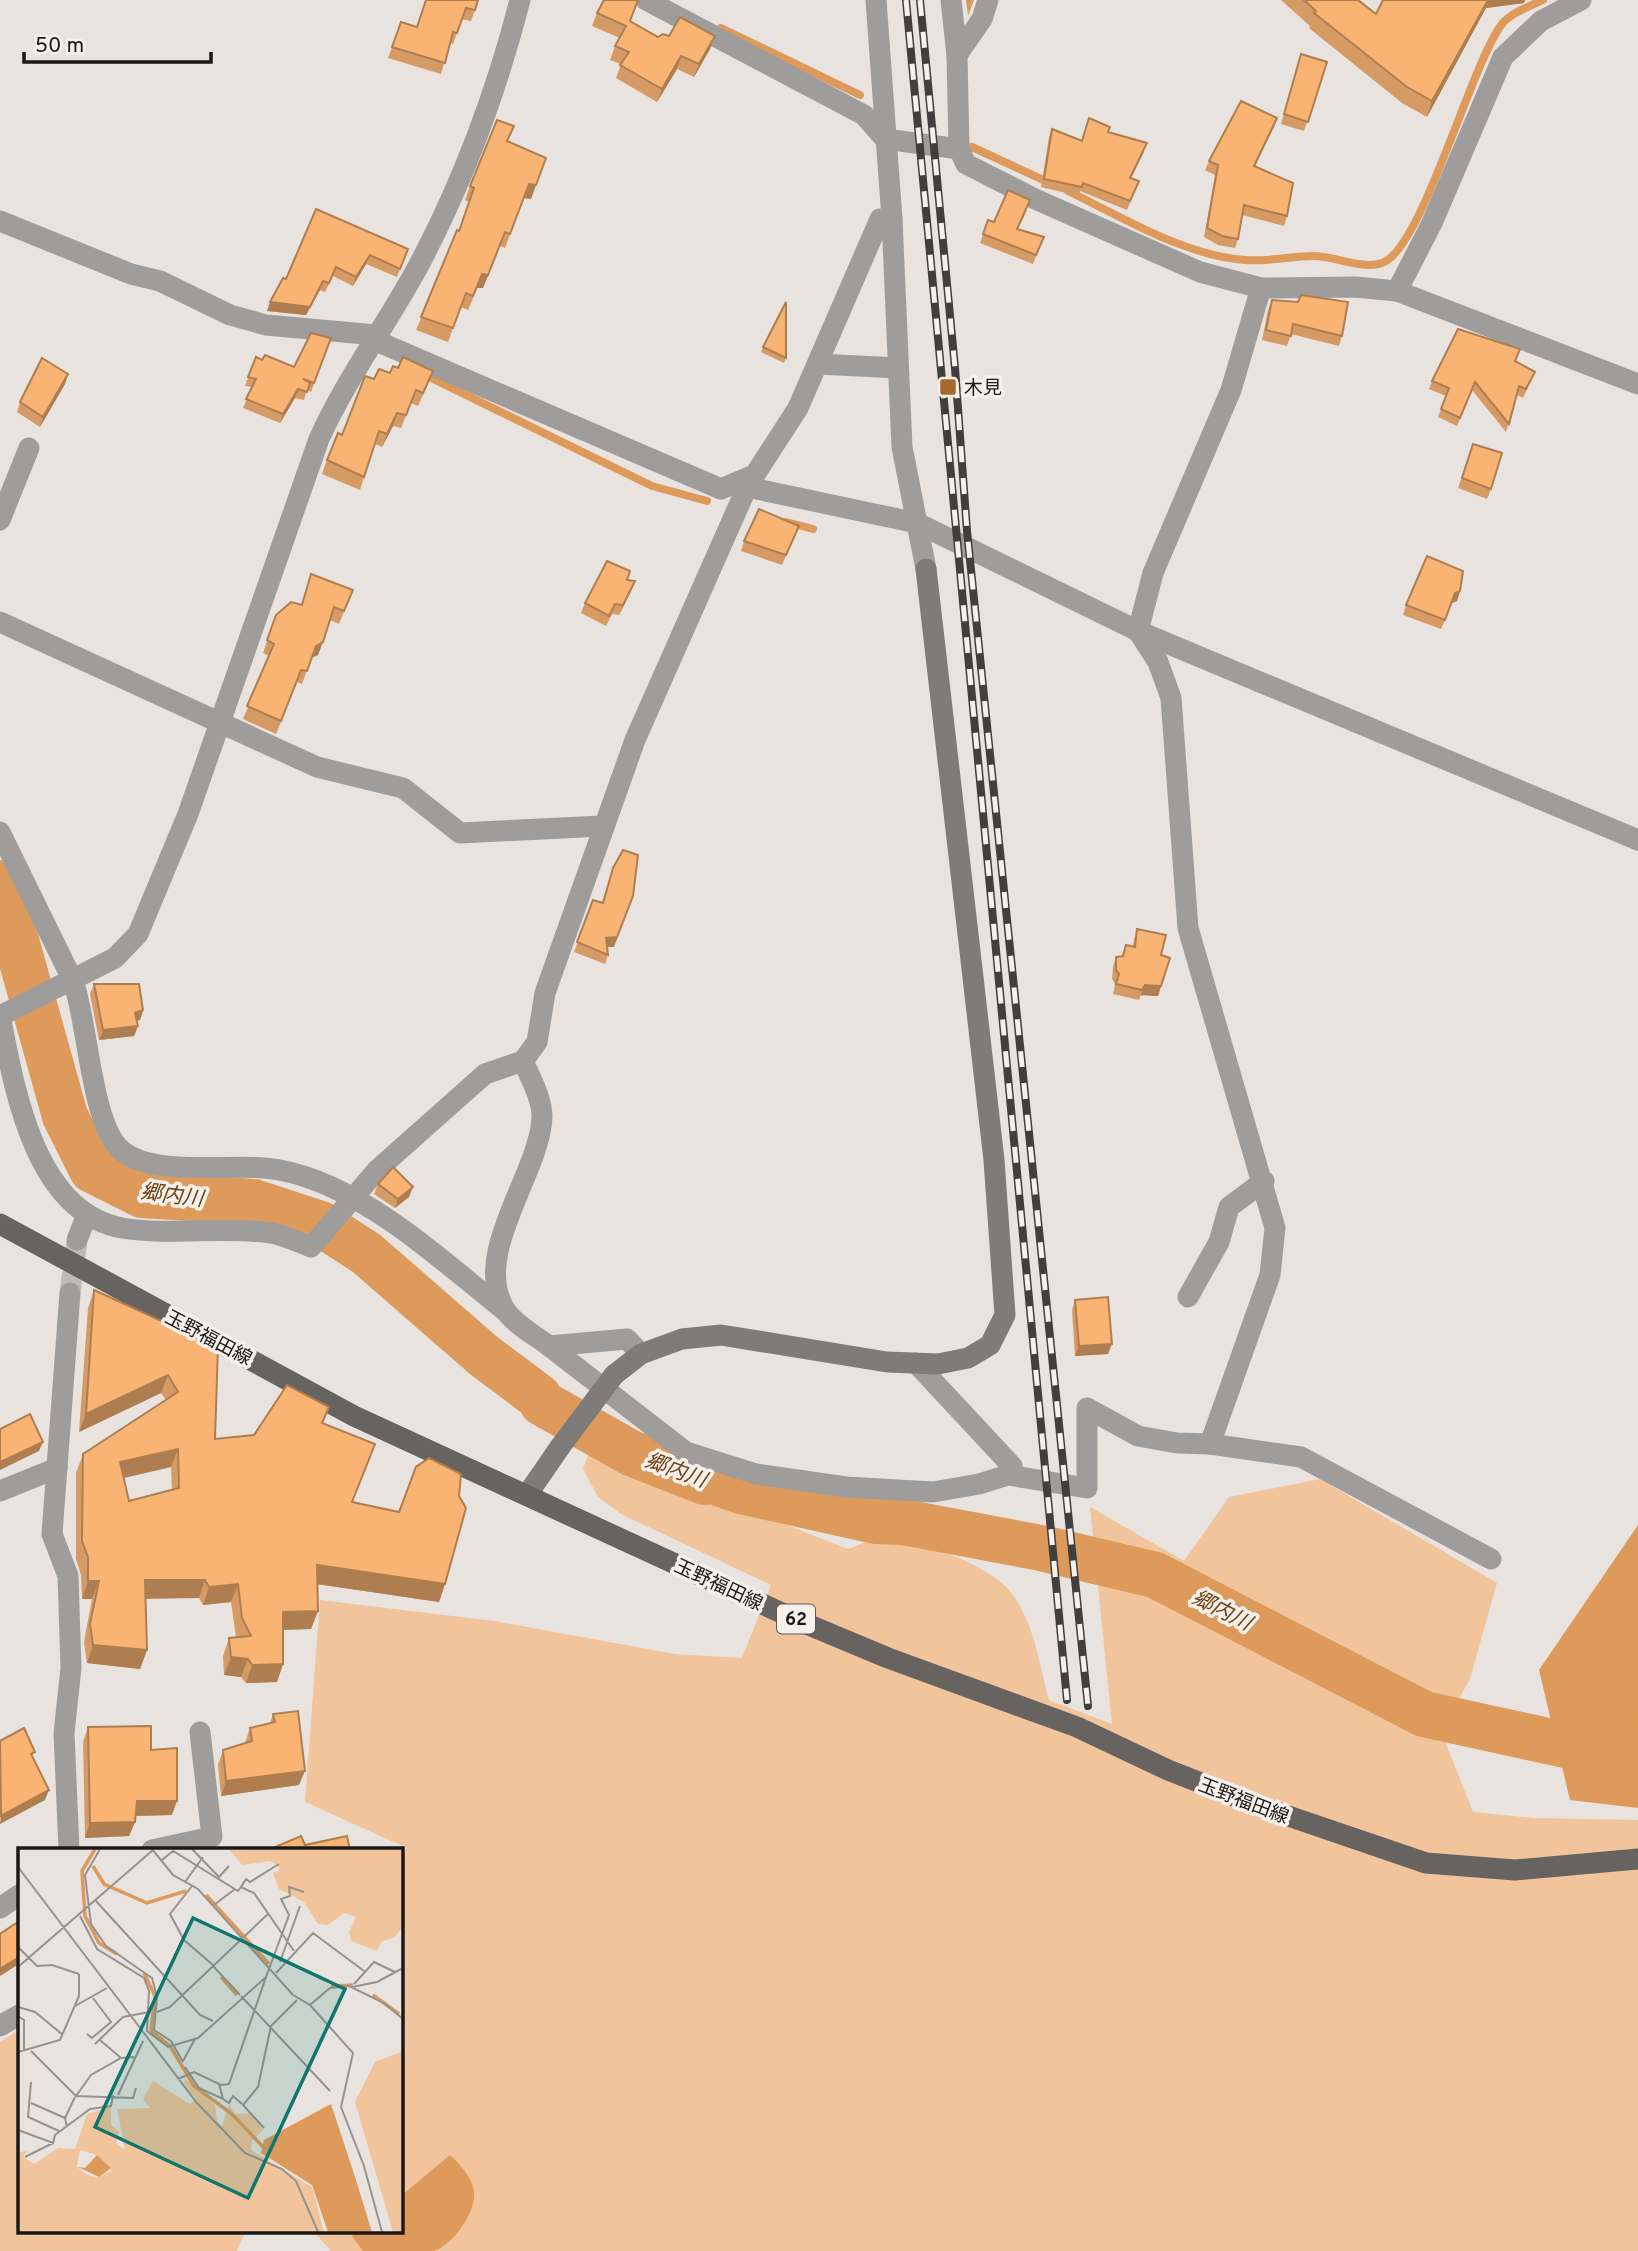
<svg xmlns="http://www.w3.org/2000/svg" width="1638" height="2251" viewBox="0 0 1638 2251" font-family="Overpass,'Noto Sans JP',sans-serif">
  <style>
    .green { fill: #f2c49b }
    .water { fill: #dd9a5a }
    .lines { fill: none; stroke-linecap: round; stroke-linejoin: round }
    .stream { stroke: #dd9a5a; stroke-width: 8 }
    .river { stroke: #dd9a5a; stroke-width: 46 }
    .street-tunnel { stroke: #bfbbb7; stroke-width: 21; stroke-dasharray: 21 10; stroke-linecap: butt }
    .street { stroke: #9f9d9b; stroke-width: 21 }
    .secondary { stroke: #7e7b79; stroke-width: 21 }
    .primary { stroke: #676360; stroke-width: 21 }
    .rail-casing { stroke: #413f3d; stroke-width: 8 }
    .rail { stroke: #f5f0ec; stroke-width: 5; stroke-dasharray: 16; stroke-linecap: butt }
    .secondary-bridge { stroke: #7e7b79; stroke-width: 21 }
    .wall { fill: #d69b64; fill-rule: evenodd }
    .shaded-wall { fill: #ae7e51 }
    .building { fill: #f9b474; stroke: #ae7e51; stroke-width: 2; fill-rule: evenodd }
    .poi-dot { fill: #a5692b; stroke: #f5f0ec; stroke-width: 2.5 }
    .labels { text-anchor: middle; stroke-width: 7; stroke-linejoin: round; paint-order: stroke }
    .shield { fill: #f5f0ec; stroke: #5c5a58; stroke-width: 2 }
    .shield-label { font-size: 18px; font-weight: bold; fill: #1b1918 }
    .poi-label { font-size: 19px; fill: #1b1918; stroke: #f5f0ec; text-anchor: start }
    .street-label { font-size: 19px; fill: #1b1918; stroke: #f5f0ec }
    .water-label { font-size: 21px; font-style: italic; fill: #6e4211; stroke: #f5f0ec }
    .inset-river { fill: none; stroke: #dd9a5a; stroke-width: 3.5 }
    .inset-road { fill: none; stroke: #96928f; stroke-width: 2 }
    .view { fill: #0f766e; fill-opacity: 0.15; stroke: #0f766e; stroke-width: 3.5 }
    .inset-edge { fill: none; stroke: #1b1918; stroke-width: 3.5 }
  </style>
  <rect width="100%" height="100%" fill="#e8e3df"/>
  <g class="green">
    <path d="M591 1448 848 1549C860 1545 877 1536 889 1537 919 1539 991 1567 1009 1590 1034 1620 1039 1664 1049 1700L1112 1724 1090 1507 1184 1561 1229 1497 1320 1479 1497 1583 1470 1679 1441 1731 1473 1812 1534 1818 1638 1820V2251H331L314 2232H401V1854L407 1848 305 1802 320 1600 494 1621 675 1654 742 1658 771 1585 621 1514 598 1497 583 1469Z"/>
    <path d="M19 2030V2232H245L237 2251H0V2042Z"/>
  </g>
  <g class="water">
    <path d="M1638 1525V1808L1570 1800 1539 1670Z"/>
    <path d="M450 2155C460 2164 471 2176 474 2191 477 2211 453 2245 434 2251 417 2251 381 2251 363 2251L352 2236 357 2232H401V2196Z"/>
  </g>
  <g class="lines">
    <g class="stream">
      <path d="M721 28 860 95"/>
      <path d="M972 147 1050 183"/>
      <path d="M1068 191C1124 218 1183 255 1245 260 1267 262 1291 256 1314 256 1334 256 1363 270 1382 263 1422 250 1470 66 1502 24 1510 13 1531 6 1543 0"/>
      <path d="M423 374 652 486 707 501"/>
      <path d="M786 522 813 529"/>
    </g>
    <path class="river" d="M0 883 65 1116 92 1170 142 1195 254 1202 321 1224 366 1253 483 1355 539 1397 542 1403 631 1453 705 1482 713 1481 741 1491 876 1521 903 1522 1041 1548 1155 1575 1424 1714 1602 1753 1638 1748"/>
    <path class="street-tunnel" d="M70 1293 77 1240"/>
    <g class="street">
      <path d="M646 0 864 115 885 139 959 149"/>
      <path d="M876 0 892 219"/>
      <path d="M951 0 957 55"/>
      <path d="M988 0 982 19 957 55 959 149 966 164 1035 199 1200 272 1261 288 1355 287 1397 291 1638 384"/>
      <path d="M0 221 131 274 160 281 230 315 266 325 376 335"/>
      <path d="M1261 288 1231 390 1153 573 1138 631 1158 662 1171 698 1188 928 1275 1228 1270 1275 1210 1444 1301 1457 1491 1559"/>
      <path d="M1397 291 1432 223 1503 57 1541 21 1581 0"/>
      <path d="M374 340 721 489 754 475"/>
      <path d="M818 364 898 368"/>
      <path d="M747 487 917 523 1138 631 1638 840"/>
      <path d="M0 520 29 448"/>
      <path d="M0 622 317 767 403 788 460 833 602 826"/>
      <path d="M0 832 73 981C88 1022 91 1122 120 1149 150 1177 225 1164 265 1168 352 1176 437 1257 504 1310"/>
      <path d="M0 1015C14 1087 34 1212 122 1228 170 1236 222 1226 271 1233 284 1235 298 1242 311 1247L377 1170 485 1074 523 1061 537 1042 545 993 635 740 747 487 798 408 880 219H892L902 447 926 569"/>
      <path d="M0 1016 115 958 138 934 188 814 319 439C347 377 388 323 420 263 463 181 497 90 520 0"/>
      <path d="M523 1061C530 1077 542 1098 542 1117 540 1173 472 1252 504 1308 512 1323 536 1336 549 1346L627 1339 641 1354"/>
      <path d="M77 1240 87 1214"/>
      <path d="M1188 1297 1219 1242 1229 1207 1264 1181"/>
      <path d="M549 1346 686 1452 756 1474 846 1487 933 1492 979 1484 1008 1475 1012 1466 916 1363"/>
      <path d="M1008 1475 1087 1488V1408L1138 1436 1177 1443 1210 1444"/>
      <path d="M0 1491 57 1468"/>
      <path d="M69 1850 64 1733 71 1668 68 1576 52 1534 70 1293"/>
      <path d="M152 1850 212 1837 200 1732"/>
      <path d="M0 1908 19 1895"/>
      <path d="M0 2026 19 2015"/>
    </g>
    <g class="secondary">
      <path d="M614 1375 641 1354 682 1339 721 1335 887 1362 938 1364 968 1358 990 1345 1005 1315 994 1160 926 569"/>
      <path d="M527 1495 560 1447"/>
    </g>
    <path class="primary" d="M0 1224 354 1416 797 1620 888 1658 1077 1727 1168 1770 1262 1807 1426 1863 1515 1870 1638 1859"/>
    <g class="rail-casing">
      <g id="rail">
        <path d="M906 0 1067 1700"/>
        <path d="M920 0 955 368 967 531 1088 1706"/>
      </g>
    </g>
    <use href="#rail" class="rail"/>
    <path class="secondary-bridge" d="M560 1447 614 1375"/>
  </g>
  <g class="wall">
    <path d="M426 0 475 10 471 21 462 19 453 44 450 43 441 74 388 58 401 22 417 27Z"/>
    <path d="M966 0H974L968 16Z"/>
    <path d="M1281 0H1358L1376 14 1383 0H1525L1524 3 1486 8 1427 117 1402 103 1309 28 1310 26Z"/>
    <path d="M597 13 631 21 658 37 710 49 694 77 677 69 657 102 616 78 621 64 610 60 615 46 620 38 592 26Z"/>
    <path d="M1301 54 1327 62 1304 131 1281 124Z"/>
    <path d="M1089 118 1108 132 1144 152 1131 178 1139 181 1127 210 1080 191 1079 196 1041 187 1049 137 1052 129 1081 141Z"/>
    <path d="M1277 118 1255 167 1287 216 1284 226 1242 215 1238 239 1235 248 1218 245 1204 237 1215 175 1205 170 1209 161Z"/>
    <path d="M509 141 531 199 524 198 505 248 500 246 483 288H477L468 310 461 307 448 342 416 330 459 231 469 202 465 200 470 186Z"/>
    <path d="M316 209 408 249 397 277 366 264 353 286 333 276 325 292 320 290 306 315 267 311 286 279Z"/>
    <path d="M1027 210 1018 229 1044 237 1033 264 980 243 988 220 994 222Z"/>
    <path d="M1272 300 1342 336 1339 346 1291 334 1287 346 1262 340 1268 310Z"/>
    <path d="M331 338 311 392 307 390 304 400 295 398 280 423 243 408 252 387 245 386 256 357 262 360 294 367Z"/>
    <path d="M763 347 786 358 784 363 761 352Z"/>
    <path d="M1516 361 1535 372 1523 398 1517 395 1506 432 1472 390 1457 426 1438 417 1446 396 1429 389 1432 381Z"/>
    <path d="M68 374 65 384 40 427 17 412 20 402Z"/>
    <path d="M374 379 428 384 418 406 411 403 401 428 393 426 382 447 375 444 360 490 322 474 327 460Z"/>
    <path d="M1473 444 1491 489 1487 499 1458 488Z"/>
    <path d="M799 526 782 565 741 551 744 541Z"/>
    <path d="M311 574 348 602 339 624 330 620 318 655 311 658 302 684 297 682 276 734 243 719 269 656 263 653 276 615 301 604Z"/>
    <path d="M627 580 631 591 619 615 612 614 606 626 581 613 585 603Z"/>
    <path d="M1460 591 1457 601 1452 603 1441 629 1403 615 1406 605Z"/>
    <path d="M613 868 614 947H607L608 955 605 964 574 952 593 900 602 903Z"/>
    <path d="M1137 929 1161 955V986L1158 996 1141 995 1139 1000 1113 994 1115 984 1112 979 1113 967 1116 957 1122 956 1126 945 1133 946 1134 939Z"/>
    <path d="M94 984 143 1010 140 1020 137 1021 138 1026 134 1036 99 1040 90 994Z"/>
    <path d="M378 1184 409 1197 395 1208 374 1194Z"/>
    <path d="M94 1290 218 1347 215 1439 254 1435 323 1423 368 1462 352 1502 445 1584 439 1602 317 1584 318 1611 311 1629 283 1630V1664L277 1682 246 1683 241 1677 224 1675 223 1656 229 1638 236 1637 231 1602 203 1605 199 1598H145L147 1650 140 1669 87 1663 84 1642 92 1599H82L81 1575 76 1559V1473L83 1454 166 1400 161 1393 79 1432 88 1308ZM171 1467 172 1490 129 1501 124 1478Z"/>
    <path d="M1075 1300 1108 1354 1075 1356 1072 1310Z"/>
    <path d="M273 1714 299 1785 221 1796 218 1765 223 1750 245 1743 250 1728 270 1723Z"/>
    <path d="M88 1727 151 1750 172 1815 135 1816V1822L129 1836 85 1838 83 1742Z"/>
  </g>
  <g class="shaded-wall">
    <path d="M1488 0H1525L1524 3 1486 8 1427 117 1432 101Z"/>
    <path d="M715 36 710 49 694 77 699 64Z"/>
    <path d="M681 56 677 69 657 102 662 89Z"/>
    <path d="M1277 118 1274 127 1250 175 1254 166Z"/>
    <path d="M546 158 531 199 524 198 505 248 529 184Z"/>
    <path d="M500 246 483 288H477L468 310 482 274Z"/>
    <path d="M370 255 366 264 353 286 356 277Z"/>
    <path d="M323 281 320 290 306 315 267 311 270 302Z"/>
    <path d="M68 374 65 384 40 427 43 417Z"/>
    <path d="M298 389 295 398 280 423 283 414Z"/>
    <path d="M397 413 393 426 382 447 387 434Z"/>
    <path d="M635 581 631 591 619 615 623 605Z"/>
    <path d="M1460 591 1457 601 1452 603 1441 629 1455 593Z"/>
    <path d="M323 642 318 655 311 658 316 646Z"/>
    <path d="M633 896 614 947H603L606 938Z"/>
    <path d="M1145 985 1161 986 1158 996 1141 995 1139 1000Z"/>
    <path d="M143 1010 140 1020 131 1022 135 1013Z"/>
    <path d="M138 1026 134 1036 99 1040 103 1030Z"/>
    <path d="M413 1187 409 1197 395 1208 398 1199Z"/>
    <path d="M1112 1344 1108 1354 1075 1356 1079 1346Z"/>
    <path d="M168 1375 161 1393 79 1432 86 1414Z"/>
    <path d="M43 1442 39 1451 0 1470V1462Z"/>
    <path d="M178 1449 171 1467 114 1480 120 1462Z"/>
    <path d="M317 1565 445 1584 439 1602 310 1583Z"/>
    <path d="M145 1580H205L199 1598 138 1599Z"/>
    <path d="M88 1581H99L92 1599H82Z"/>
    <path d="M238 1584 231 1602 203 1605 209 1587Z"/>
    <path d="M318 1611 311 1629 276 1630 283 1612Z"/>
    <path d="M93 1645 147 1650 140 1669 87 1663Z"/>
    <path d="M231 1657 248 1659 241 1677 224 1675Z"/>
    <path d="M283 1664 277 1682 246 1683 252 1665Z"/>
    <path d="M305 1771 299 1785 221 1796 226 1781Z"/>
    <path d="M49 1790 45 1800 0 1824 1 1816Z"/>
    <path d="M137 1801H177L172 1815 131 1816Z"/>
    <path d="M135 1822 129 1836 85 1838 90 1823Z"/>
    <path d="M19 1957V1964L0 1976V1969Z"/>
  </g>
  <g class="building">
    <path d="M426 0H478L475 10 466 8 457 33 453 32 445 63 392 47 401 22 417 27Z"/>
    <path d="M604 0H638L630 21 658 37 663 34 669 36 680 17 715 36 699 64 681 56 662 89 620 65 629 52 615 46 626 26 597 13Z"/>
    <path d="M1304 0H1358L1376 14 1383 0H1488L1432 101 1407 87 1314 13 1316 11Z"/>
    <path d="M1301 54 1327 62 1308 122 1284 114Z"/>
    <path d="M1241 101 1277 118 1254 166 1293 183 1287 216 1244 205 1238 239 1222 236 1207 228 1218 165 1209 161Z"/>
    <path d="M1089 118 1110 127 1108 132 1147 143 1130 178 1139 181 1130 201 1083 183 1082 187 1044 179 1052 129 1082 141Z"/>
    <path d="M497 120 514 126 507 141 546 158 536 185 529 184 510 234 505 232 488 275 482 274 473 296 466 293 453 328 421 317 457 230 459 231 474 188 470 186Z"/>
    <path d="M1008 190 1030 200 1017 229 1044 237 1036 255 983 234 988 220 994 222Z"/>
    <path d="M316 209 408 249 400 269 370 255 356 277 336 267 329 283 323 281 310 307 270 302 283 278 286 279Z"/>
    <path d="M1301 295 1348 302 1342 336 1293 324 1291 336 1266 330 1272 300 1298 302Z"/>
    <path d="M786 302V358L763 347Z"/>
    <path d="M1458 329 1520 349 1515 361 1535 372 1526 389 1519 386 1509 424 1475 382 1460 418 1441 409 1449 388 1432 381Z"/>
    <path d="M311 333 331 338 314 383 303 379 310 383 307 392 298 389 283 414 246 399 256 379 248 377 256 357 262 360 265 355 294 367Z"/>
    <path d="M403 357 433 371 423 393 416 390 406 415 397 413 387 434 379 431 364 477 327 460 338 433 342 435 365 376 374 379 379 369 390 373 393 366 398 368Z"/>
    <path d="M42 358 68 374 43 417 20 402Z"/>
    <path d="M1473 444 1502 453 1491 489 1462 478Z"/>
    <path d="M759 509 799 526 786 555 744 541Z"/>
    <path d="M1427 556 1463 571 1460 591 1455 593 1445 620 1406 605Z"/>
    <path d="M607 561 630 571 627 580 635 581 623 605 615 604 609 616 585 603Z"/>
    <path d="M311 574 353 590 344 611 334 607 323 642 316 646 307 671 301 670 281 721 247 706 274 644 267 640 276 615 291 602 302 605Z"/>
    <path d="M623 850 638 855 633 896 617 937 606 938 608 955 577 942 593 900 603 903 613 868Z"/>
    <path d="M1137 929 1166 935 1161 955 1170 958 1161 986 1145 985 1142 990 1116 984 1119 974 1116 970V957L1123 956 1126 945 1135 947Z"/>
    <path d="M94 984H139L143 1010 135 1013 138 1026 103 1030Z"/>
    <path d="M393 1167 413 1187 398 1199 378 1184Z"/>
    <path d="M94 1290 218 1347 215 1439 254 1435 287 1385 329 1407 322 1423 375 1444 352 1502 399 1512 416 1467 429 1458 461 1474 459 1496 466 1508 445 1584 317 1565 318 1611 283 1612V1664L252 1665 248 1659 231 1657 229 1638 251 1636 242 1618 238 1584 209 1587 205 1580H145L147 1650 93 1645 90 1624 99 1581H88V1557L82 1541 83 1454 178 1392 168 1375 86 1414ZM178 1449 179 1488 129 1501 120 1462Z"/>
    <path d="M1108 1297 1112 1344 1079 1346 1075 1300Z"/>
    <path d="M30 1414 43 1442 0 1462V1429Z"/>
    <path d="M298 1711 305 1771 226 1781 223 1750 252 1741 250 1728 275 1722 273 1714Z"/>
    <path d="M151 1726V1750L177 1748V1801H137L135 1822 90 1823 88 1727Z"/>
    <path d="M24 1728 35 1752 31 1754 49 1790 1 1816 0 1741Z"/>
    <path d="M301 1836 305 1845 347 1836 350 1850H276L275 1847Z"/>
    <path d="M18 1922 19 1924V1957L0 1969V1934Z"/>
  </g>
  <rect class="poi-dot" x="939" y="378" width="18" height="18" rx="3.5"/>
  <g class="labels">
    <rect class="shield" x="777" y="1604.5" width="38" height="29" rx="5"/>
    <g class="shield-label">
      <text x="796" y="1625">62</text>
    </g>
    <g class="poi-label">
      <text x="964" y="394">木見</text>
    </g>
    <g class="street-label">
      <text transform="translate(209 1337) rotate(28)" y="7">玉野福田線</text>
      <text transform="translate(719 1584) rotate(25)" y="7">玉野福田線</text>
      <text transform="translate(1244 1800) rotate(21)" y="7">玉野福田線</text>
    </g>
    <g class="water-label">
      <text transform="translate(172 1195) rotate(7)" y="7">郷内川</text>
      <text transform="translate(676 1470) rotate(20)" y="7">郷内川</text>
      <text transform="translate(1222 1610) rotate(27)" y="7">郷内川</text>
    </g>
  </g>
  <g transform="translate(18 1848)">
    <rect width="385" height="385" fill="#e8e3df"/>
    <path d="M385 1V78L377 89 363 94 359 103 333 93 331 84 338 69 326 65 310 77 300 76 286 54 261 41 255 25 261 23V18L252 13 224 17 212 2ZM385 203V384H375L337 254 357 214ZM167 230 197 257 199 273 204 278 211 257 217 266 234 265 245 282 234 293 233 302 294 339 306 384H0V305L10 302 5 309 16 316 40 300 57 301 69 266 93 259V277L101 283 98 295 107 302 99 261 132 260 125 251 135 233 172 256 178 251 166 235ZM62 302 79 307 94 323 78 330 68 326 59 319Z" fill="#f2c49b" fill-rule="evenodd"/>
    <path d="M313 256 338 332 354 384H310L294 337 243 305 246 292ZM79 307 93 320 81 329 60 319 67 320Z" fill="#dd9a5a"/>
    <path class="inset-river" d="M77 1 64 23 67 68 81 95 99 106M75 18 86 36 129 55 168 43M188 47 251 116M126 125 137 148 133 183 152 198 176 238 214 266 247 301M203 129 219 147M313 138 335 137M355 147 381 166"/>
    <path class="inset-road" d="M82 1 67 27 73 76 88 98 134 130 139 149 136 182 153 193 165 214M134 1 155 27 180 41 275 147 292 157 335 205 323 259 346 318 364 384M174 1 201 29 211 18M144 12 155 3 220 43 223 39 236 45 276 103M0 19 179 255 227 305 264 321 278 333 300 384M167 34 185 9M174 38 152 66 166 92 195 117M223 39 228 31 232 34 261 16M78 53 182 167 195 173M196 57 217 41M62 68 79 101 126 130 131 143 129 183 150 199 180 190 248 129 211 236 203 237 176 224 160 231M0 99 19 118 34 117 61 126M262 114 282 58M195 118 222 147M0 119 135 2M258 125 295 85 346 123M248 129 271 67 263 51 272 48 271 39 286 44M336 136 356 114 377 124M334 139 359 134 385 120M223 148 312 243M292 157 312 140 331 138 366 155 385 171M57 158 89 140M0 159 17 164 45 187M139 164 152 159 251 65M0 168 6 172V202M69 186 74 190 93 174 75 150M82 192 103 210M77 196 105 169 131 164M13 203 58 248 73 227 103 210 116 209M0 204 42 192 61 148V126M165 213 177 191M167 219 181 240 205 251 201 236M13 234 10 269 41 283M100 247 125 193M57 248 115 250 118 240M205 251 211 255 215 248 224 256M13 255 47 270 49 279M47 270 57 249M246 280 225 257 240 239 253 178 279 152M0 282 35 295 37 287 72 261 93 258 95 247M7 309 35 295"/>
    <path class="view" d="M175 70 327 141 230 350 77 279Z"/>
    <rect width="385" height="385" class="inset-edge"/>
  </g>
  <path d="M24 52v10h187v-10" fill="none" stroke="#1b1918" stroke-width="3.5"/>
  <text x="35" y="52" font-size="21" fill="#1b1918" stroke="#f5f0ec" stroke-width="5" paint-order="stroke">50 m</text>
</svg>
